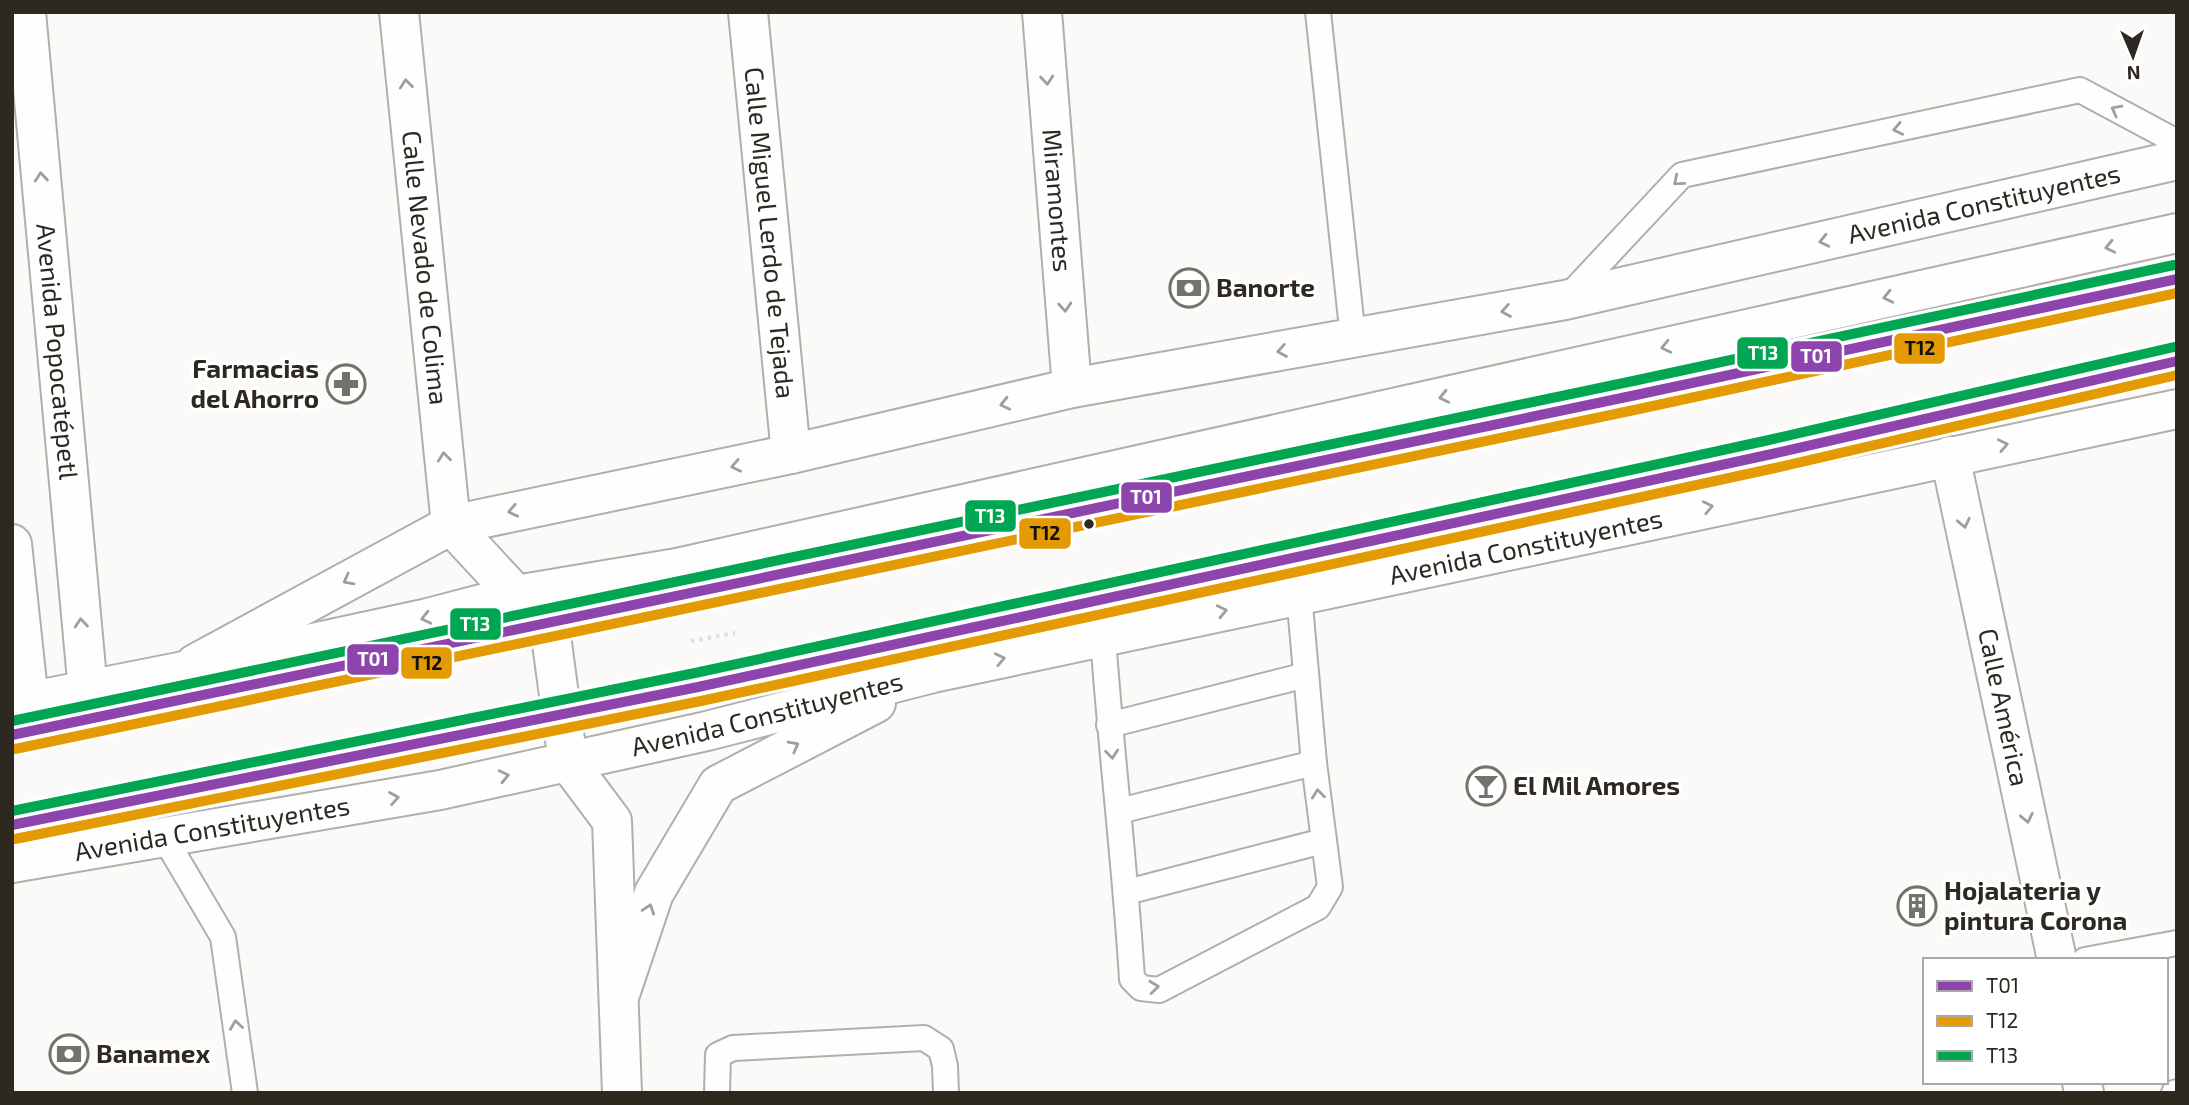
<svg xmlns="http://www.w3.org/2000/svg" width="2189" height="1105" viewBox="0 0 2189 1105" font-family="'Exo 2',sans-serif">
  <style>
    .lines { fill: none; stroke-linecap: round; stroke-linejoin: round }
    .service-casing { stroke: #b2afaa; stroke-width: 28 }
    .minor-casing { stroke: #b2afaa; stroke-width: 42 }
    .tertiary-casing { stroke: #b2afaa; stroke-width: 42 }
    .primary-casing { stroke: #b2afaa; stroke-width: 42 }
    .path { stroke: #e0e0de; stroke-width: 4.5; stroke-dasharray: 3.5 5; stroke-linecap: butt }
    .service { stroke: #fffefe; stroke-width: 24 }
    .minor { stroke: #fffefe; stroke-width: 38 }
    .tertiary { stroke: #fffefe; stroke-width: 38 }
    .primary { stroke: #fffefe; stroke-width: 38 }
    .bus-1-casing { stroke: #fff; stroke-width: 16 }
    .bus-2-casing { stroke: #fff; stroke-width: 16 }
    .bus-3-casing { stroke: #fff; stroke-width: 16 }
    .bus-1 { stroke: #8e44ad; stroke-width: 10 }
    .bus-2 { stroke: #e39a03; stroke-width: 10 }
    .bus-3 { stroke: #00a651; stroke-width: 10 }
    .oneway { stroke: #a09e9b }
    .bus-dot { fill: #2d2921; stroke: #fff; stroke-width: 2.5 }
    .labels { text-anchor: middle; stroke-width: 6; stroke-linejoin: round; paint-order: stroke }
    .street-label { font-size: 26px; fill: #2d2921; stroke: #fff }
    .poi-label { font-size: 26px; font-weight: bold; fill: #2d2921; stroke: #fff; text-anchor: start }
    .line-badge { stroke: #fff; stroke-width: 2.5 }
    .badge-label { font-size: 19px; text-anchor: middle; font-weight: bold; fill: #fff }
    .pale-badge-label { font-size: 19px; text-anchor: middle; font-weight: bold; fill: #111 }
  </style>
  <rect width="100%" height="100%" fill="#fcfaf8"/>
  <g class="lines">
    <g class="service-casing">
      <g id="service">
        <path d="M1318 12 1353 338"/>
        <path d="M1567 298 1682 175 2080 90 2177 142"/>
        <path d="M1103 637C1111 751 1125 865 1132 979L1141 988 1159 990 1318 907 1330 887 1314 763 1299 594"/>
        <path d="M1109 725 1306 675"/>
        <path d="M12 735C733 581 1456 436 2177 279"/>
        <path d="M1119 811 1314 763"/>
        <path d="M12 825 698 687 1772 454 2177 361"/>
        <path d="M164 837 223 937 245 1093"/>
        <path d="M1127 892 1323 841"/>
        <path d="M2085 960 2177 943"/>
        <path d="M717 1093 718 1055 733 1048 924 1038 941 1049 945 1066 946 1093"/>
        <path d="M2174 1093 2177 1092"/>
      </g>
    </g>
    <g class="minor-casing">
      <g id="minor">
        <path id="s1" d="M26 12 88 691"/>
        <path id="s2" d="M399 12 451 525"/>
        <path id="s3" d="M748 12 791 454"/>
        <path id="s4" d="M1042 12 1072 388"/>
        <path id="s5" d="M1950 456 2057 960"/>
        <path d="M12 544 29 702"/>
        <path d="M2082 1082 2084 1093"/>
      </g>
    </g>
    <g class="tertiary-casing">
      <g id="tertiary">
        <path d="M451 525 516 595 549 621 568 762 612 821 622 1093"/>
        <path id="s6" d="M195 664 451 525 791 454 1072 388 1565 300 2177 160"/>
      </g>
    </g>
    <g class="primary-casing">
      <g id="primary">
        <path d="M12 705 179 672 428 618 516 595 677 568 2177 233"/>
        <path id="s7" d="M12 863 440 790 707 731 933 673 2177 409"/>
        <path d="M619 997 654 893 718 785 876 703"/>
      </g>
    </g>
    <path class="path" d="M691 641 735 633"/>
    <use href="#service" class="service"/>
    <use href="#minor" class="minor"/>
    <use href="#tertiary" class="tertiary"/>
    <use href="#primary" class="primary"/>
    <g class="bus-1-casing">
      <g id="bus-1">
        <path d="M12 735 1636 395 2177 279"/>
        <path d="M12 825 698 687 1772 454 2177 361"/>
      </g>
    </g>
    <g class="bus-2-casing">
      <g id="bus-2">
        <path d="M15 749 1639 409 2177 293"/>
        <path d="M15 839 701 701 1775 468 2177 375"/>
      </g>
    </g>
    <g class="bus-3-casing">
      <g id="bus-3">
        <path d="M12 721 1633 381 2174 265"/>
        <path d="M12 811 695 673 1769 440 2174 347"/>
      </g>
    </g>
    <use href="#bus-1" class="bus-1"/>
    <use href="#bus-2" class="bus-2"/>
    <use href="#bus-3" class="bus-3"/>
  </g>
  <defs><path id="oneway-chevron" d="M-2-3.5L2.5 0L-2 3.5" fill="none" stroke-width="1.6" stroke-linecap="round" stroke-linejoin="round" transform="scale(1.75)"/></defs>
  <g class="oneway">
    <use href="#oneway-chevron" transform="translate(1047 80) rotate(85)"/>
    <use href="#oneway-chevron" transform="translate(406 84) rotate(-96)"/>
    <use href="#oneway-chevron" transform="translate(2116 110) rotate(-152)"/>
    <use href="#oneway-chevron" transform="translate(1898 129) rotate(168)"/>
    <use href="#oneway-chevron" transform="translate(41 177) rotate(-95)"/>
    <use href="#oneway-chevron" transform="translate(1678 181) rotate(140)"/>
    <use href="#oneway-chevron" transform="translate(1824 241) rotate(167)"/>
    <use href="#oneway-chevron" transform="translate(2110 247) rotate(167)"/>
    <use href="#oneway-chevron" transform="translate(1888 297) rotate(167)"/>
    <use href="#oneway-chevron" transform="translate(1065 307) rotate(85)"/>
    <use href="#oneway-chevron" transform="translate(1506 311) rotate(170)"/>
    <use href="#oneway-chevron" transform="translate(1666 347) rotate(167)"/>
    <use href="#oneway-chevron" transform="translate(1282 351) rotate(170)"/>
    <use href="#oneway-chevron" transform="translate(1444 397) rotate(167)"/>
    <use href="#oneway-chevron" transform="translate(1005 404) rotate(167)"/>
    <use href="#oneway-chevron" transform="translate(2003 445) rotate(-12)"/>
    <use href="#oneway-chevron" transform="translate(444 457) rotate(-96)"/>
    <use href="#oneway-chevron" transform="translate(736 466) rotate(168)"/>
    <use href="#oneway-chevron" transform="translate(1708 507) rotate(-12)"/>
    <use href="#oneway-chevron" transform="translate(513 511) rotate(168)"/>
    <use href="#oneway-chevron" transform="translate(1964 523) rotate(78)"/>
    <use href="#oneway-chevron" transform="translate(348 580) rotate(152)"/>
    <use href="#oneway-chevron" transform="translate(1222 611) rotate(-13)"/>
    <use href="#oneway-chevron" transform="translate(426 618) rotate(167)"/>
    <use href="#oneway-chevron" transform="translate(81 623) rotate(-95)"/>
    <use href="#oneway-chevron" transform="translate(1000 659) rotate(-12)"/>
    <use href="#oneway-chevron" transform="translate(794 746) rotate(-28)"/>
    <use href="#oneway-chevron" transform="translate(1112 754) rotate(84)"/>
    <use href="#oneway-chevron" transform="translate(504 776) rotate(-13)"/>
    <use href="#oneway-chevron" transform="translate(1318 794) rotate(-96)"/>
    <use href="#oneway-chevron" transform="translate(394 798) rotate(-10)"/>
    <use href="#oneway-chevron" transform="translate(2027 818) rotate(78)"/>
    <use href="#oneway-chevron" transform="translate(649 909) rotate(-72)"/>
    <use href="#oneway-chevron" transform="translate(1154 987) rotate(-6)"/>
    <use href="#oneway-chevron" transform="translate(236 1025) rotate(-98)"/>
  </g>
  <defs>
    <g id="bank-ring" transform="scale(2.0125)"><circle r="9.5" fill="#fff" stroke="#75726c" stroke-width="1.5"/><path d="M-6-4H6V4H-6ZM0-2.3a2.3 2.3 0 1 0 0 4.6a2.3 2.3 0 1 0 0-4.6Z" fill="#75726c"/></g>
    <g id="pharmacy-ring" transform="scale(2.0125)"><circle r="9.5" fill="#fff" stroke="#75726c" stroke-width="1.5"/><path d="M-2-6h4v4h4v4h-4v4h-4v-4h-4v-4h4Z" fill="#75726c"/></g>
    <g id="bar-ring" transform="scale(2.0125)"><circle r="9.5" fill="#fff" stroke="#75726c" stroke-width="1.5"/><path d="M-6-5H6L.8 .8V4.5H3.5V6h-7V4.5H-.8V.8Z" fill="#75726c"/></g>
    <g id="building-ring" transform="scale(2.0125)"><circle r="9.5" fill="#fff" stroke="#75726c" stroke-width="1.5"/><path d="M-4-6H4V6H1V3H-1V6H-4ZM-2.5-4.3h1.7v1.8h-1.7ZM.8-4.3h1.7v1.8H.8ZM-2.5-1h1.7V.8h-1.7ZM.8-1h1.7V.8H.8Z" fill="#75726c"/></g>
  </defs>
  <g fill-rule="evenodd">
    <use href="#bank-ring" x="1189" y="288"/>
    <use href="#pharmacy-ring" x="346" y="384"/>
    <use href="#bar-ring" x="1486" y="786"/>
    <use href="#building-ring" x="1917" y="906"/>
    <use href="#bank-ring" x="69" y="1054"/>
  </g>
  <circle class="bus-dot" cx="1089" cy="524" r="6"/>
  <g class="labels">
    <g class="street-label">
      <text dy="9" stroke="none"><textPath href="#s4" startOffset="189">Miramontes</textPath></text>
      <text dy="9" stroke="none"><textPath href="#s6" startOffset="1858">Avenida Constituyentes</textPath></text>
      <text dy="9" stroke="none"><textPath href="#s3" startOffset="222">Calle Miguel Lerdo de Tejada</textPath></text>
      <text dy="9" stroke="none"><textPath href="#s2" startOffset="257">Calle Nevado de Colima</textPath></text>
      <text dy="9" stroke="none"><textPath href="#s1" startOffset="341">Avenida Popocatépetl</textPath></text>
      <text dy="9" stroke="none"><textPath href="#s7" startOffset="1547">Avenida Constituyentes</textPath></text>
      <text dy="9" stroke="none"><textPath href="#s5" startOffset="257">Calle América</textPath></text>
      <text dy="9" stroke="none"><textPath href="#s7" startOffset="770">Avenida Constituyentes</textPath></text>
      <text dy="9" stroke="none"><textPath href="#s7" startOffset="203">Avenida Constituyentes</textPath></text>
    </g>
    <g class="poi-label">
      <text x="1216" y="297">Banorte</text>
      <text x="319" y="378" text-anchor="end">Farmacias<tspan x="319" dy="30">del Ahorro</tspan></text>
      <text x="1513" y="795">El Mil Amores</text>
      <text x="1944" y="900">Hojalateria y<tspan x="1944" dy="30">pintura Corona</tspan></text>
      <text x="96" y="1063">Banamex</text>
    </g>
  </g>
  <g class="line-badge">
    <rect x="1893" y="332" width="53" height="33" rx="7" fill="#e39a03"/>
    <rect x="1736" y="336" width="53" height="34" rx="7" fill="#00a651"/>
    <rect x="1790" y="340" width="53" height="33" rx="7" fill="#8e44ad"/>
    <rect x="1120" y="481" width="53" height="33" rx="7" fill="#8e44ad"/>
    <rect x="964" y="499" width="53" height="34" rx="7" fill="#00a651"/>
    <rect x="1018" y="517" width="54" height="33" rx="7" fill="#e39a03"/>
    <rect x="449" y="607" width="53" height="34" rx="7" fill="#00a651"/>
    <rect x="346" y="643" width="54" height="33" rx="7" fill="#8e44ad"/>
    <rect x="400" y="646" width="53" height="34" rx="7" fill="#e39a03"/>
  </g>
  <g class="badge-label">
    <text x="1763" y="360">T13</text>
    <text x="1816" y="363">T01</text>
    <text x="1146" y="504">T01</text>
    <text x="990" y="523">T13</text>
    <text x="475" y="631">T13</text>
    <text x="373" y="666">T01</text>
  </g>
  <g class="pale-badge-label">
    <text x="1920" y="355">T12</text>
    <text x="1045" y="540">T12</text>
    <text x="427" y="670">T12</text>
  </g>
  <rect width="2189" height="1105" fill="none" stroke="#2d2921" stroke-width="28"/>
  <rect x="1923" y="958" width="245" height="126" fill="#ffffff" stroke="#aba9a6" stroke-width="2"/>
  <rect x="1937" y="981" width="35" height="10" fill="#8e44ad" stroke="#aba9a6" stroke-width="2"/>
  <text x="1986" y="993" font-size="21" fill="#2d2921">T01</text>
  <rect x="1937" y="1016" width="35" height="10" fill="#e39a03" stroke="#aba9a6" stroke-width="2"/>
  <text x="1986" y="1028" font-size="21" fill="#2d2921">T12</text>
  <rect x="1937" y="1051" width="35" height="10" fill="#00a651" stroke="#aba9a6" stroke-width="2"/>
  <text x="1986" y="1063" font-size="21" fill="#2d2921">T13</text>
  <g transform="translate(2133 56) rotate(178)" stroke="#ffffff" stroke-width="5" paint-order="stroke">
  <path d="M0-5L12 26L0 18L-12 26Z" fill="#2d2921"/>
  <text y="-10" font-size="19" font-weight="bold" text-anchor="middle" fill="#2d2921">N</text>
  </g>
</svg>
